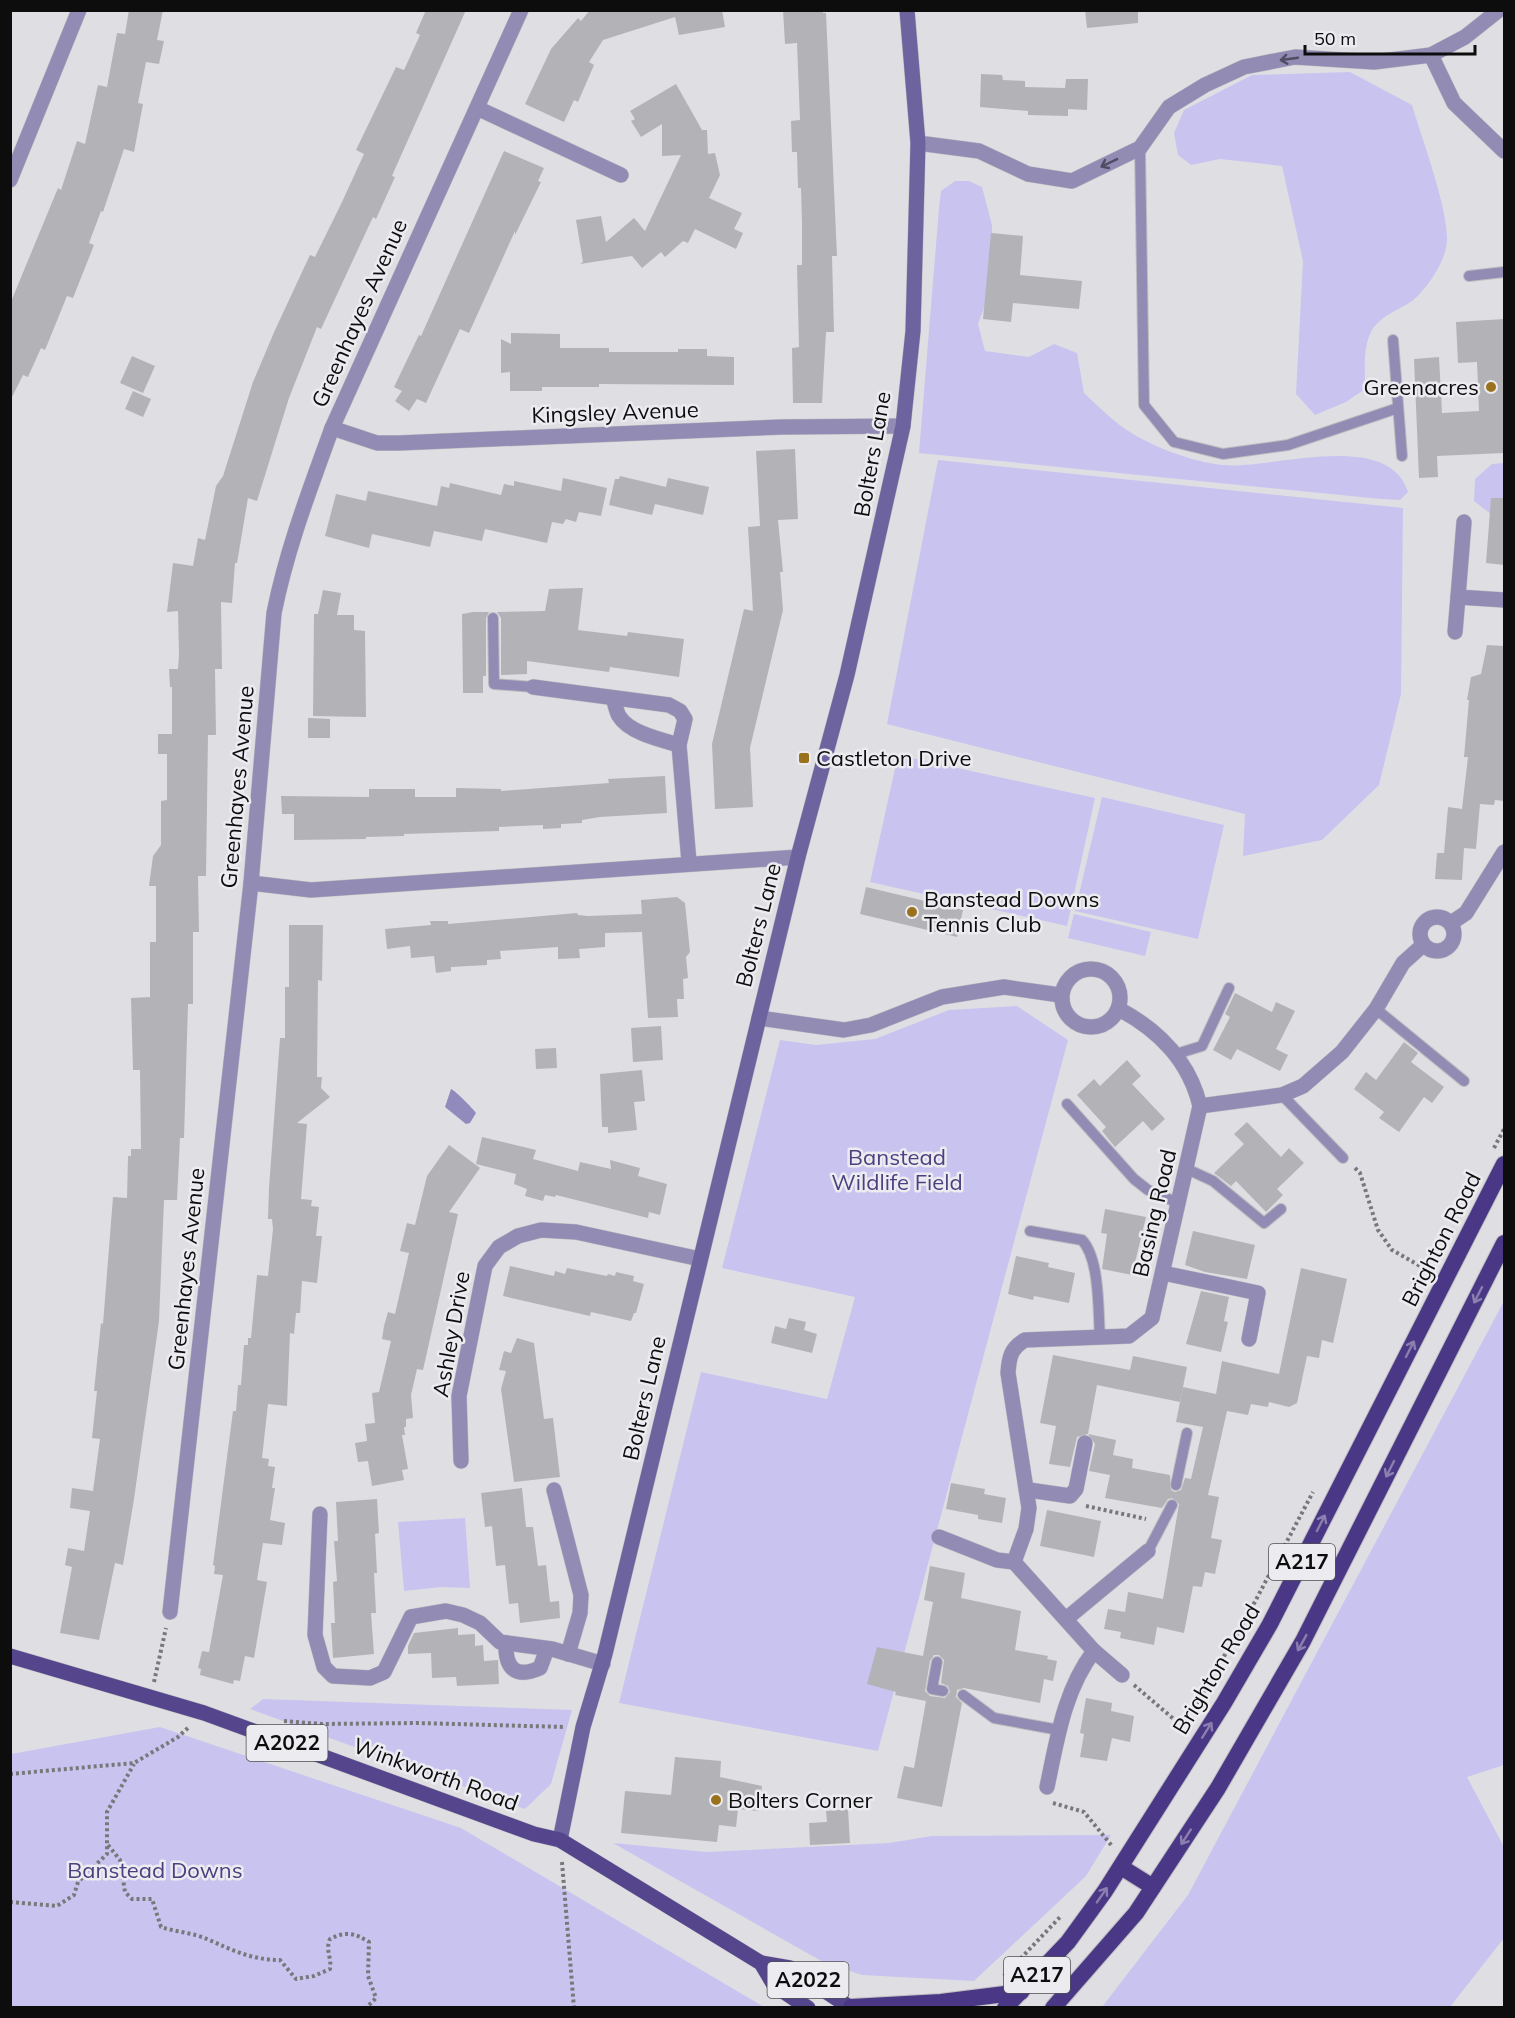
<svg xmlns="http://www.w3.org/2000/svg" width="1515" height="2018" viewBox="0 0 1515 2018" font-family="Mulish,sans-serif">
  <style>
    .green { fill: #c9c3f0 }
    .water { fill: #918abd }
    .building { fill: #b3b3b7; fill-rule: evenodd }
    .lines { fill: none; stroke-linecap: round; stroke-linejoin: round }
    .service-casing { stroke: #bdbdc1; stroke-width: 12 }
    .minor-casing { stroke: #bdbdc1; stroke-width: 16 }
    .secondary-casing { stroke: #bdbdc1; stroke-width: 16 }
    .primary-casing { stroke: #bdbdc1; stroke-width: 16 }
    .trunk-casing { stroke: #bdbdc1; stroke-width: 18 }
    .path { stroke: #78787a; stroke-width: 4; stroke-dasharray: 3 3; stroke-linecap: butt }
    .service { stroke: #928cb5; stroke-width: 10 }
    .minor { stroke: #928cb5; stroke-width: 15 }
    .secondary { stroke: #6d639e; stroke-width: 15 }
    .primary { stroke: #54458d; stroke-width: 15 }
    .trunk { stroke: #4a3785; stroke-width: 16 }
    .oneway { stroke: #504c62 }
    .oneway2 { stroke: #8b7fb0 }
    .poi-dot { fill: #9a721e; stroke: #ececf0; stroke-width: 2 }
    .labels { text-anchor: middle; stroke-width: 5; stroke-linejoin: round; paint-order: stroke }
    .shield { fill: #ececf0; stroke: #505052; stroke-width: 1.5 }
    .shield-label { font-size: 21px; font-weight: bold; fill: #0d0d0e }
    .street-label { font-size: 22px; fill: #0d0d0e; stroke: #ececf0 }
    .poi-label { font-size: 22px; fill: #0d0d0e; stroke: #ececf0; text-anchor: start }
    .park-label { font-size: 22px; fill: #4e4080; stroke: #ececf0 }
  </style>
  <rect width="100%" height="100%" fill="#dfdfe3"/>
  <g class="green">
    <path d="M1350 72 1412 105C1423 142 1446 202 1447 238 1448 258 1428 288 1412 301 1398 311 1378 316 1370 334 1363 350 1365 371 1365 389L1346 402 1315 415 1296 394 1303 261 1282 166 1220 159 1191 165 1178 155 1174 133 1184 110 1252 75Z"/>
    <path d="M955 181H969L982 187 992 225 993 284 978 324 985 351 1029 357 1054 344 1077 353 1084 393C1096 404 1108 416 1121 426 1147 445 1191 462 1223 465 1270 470 1388 428 1408 492L1400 500 1381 499 919 453 939 208 941 191Z"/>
    <path d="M938 460 1403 508 1401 694 1379 785 1322 840 1243 856 1245 814 887 724Z"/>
    <path d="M1504 463V519L1496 518 1474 501 1475 479 1492 464Z"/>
    <path d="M898 755 1095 798 1067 926 870 882Z"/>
    <path d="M1102 797 1224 825 1198 939 1075 911Z"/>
    <path d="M1074 914 1151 932 1145 956 1068 938Z"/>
    <path d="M1017 1006 1068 1040 878 1751 619 1703 701 1372 827 1399 855 1297 722 1268 780 1040 816 1045 875 1039 949 1010Z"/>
    <path d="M1504 1301V1765L1467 1777 1504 1847V1938L1450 2007H1102L1188 1895Z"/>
    <path d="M465 1518 470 1588 441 1587 404 1591 398 1522Z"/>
    <path d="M263 1699 572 1710 551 1784 525 1809 250 1709Z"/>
    <path d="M160 1727 461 1828 764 2007H11V1754Z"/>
    <path d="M1111 1835 1086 1876 974 1981 862 1975 823 1962 613 1843 707 1852 889 1843 932 1836Z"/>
  </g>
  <path class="water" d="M451 1089C456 1091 472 1108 476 1113L470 1123 466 1124 445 1107Z"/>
  <g class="building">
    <path d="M129 10H163L157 40 164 41 159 64 146 62 138 103 143 104 134 152 124 149 103 212 101 211 89 243 94 245 73 298 67 296 45 350 41 348 28 377 23 375 10 401V304L58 188 61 190 77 141 85 144 98 85 107 87 117 33 125 34Z"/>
    <path d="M426 10H466L395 169 392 176 395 177 376 219 373 217 321 329 317 327 289 398 257 501 248 498 237 563H235L232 603 221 602 222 669H215L216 735H208L206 876H198L199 932H193V1004H188L184 1138H180L177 1200H164L159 1321 134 1499 123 1565 115 1563 99 1640 60 1633 72 1567 65 1565 68 1548 84 1551 90 1511 70 1508 72 1488 93 1491 100 1439 92 1438 97 1391H94L101 1323 103 1324 113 1197 127 1198 128 1156H131V1149H141L140 1070H133L131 998 150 997V942H156V886H149L153 856 161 845V801L167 800V754H158V734H172V687H170L169 669H178L179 655 178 611 167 612 173 563 193 566 198 538 205 540 216 486 223 476 253 382 275 330 310 255 315 257 342 202 364 154 356 150 396 67 404 70 420 35 416 33Z"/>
    <path d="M590 10H722L725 27 679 35 675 17 603 40 589 62 594 65 578 102 574 100 564 122 525 104 551 49 578 18 581 21Z"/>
    <path d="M783 10H823V13H826L837 256H832L834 332H826L822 403H793L792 348 799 347 797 265H802V223L801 188H798L797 152H792L791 121 800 120 797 43 785 44Z"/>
    <path d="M1085 10H1138V23L1087 28Z"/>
    <path d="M981 74 1002 75 1003 80 1025 81V87L1065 88 1066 79H1088L1087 110 1068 109V116L1028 115V111L980 107Z"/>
    <path d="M676 84 702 130H707L708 154 715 153 720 175 709 198 742 213 734 229 743 233 736 249 695 229 688 243 683 241 665 257 661 252 642 268 632 256 580 264 583 262 576 220 601 216 606 242 634 218 645 231 681 155 662 156V124L641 137 631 121 635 119 630 111Z"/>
    <path d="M504 151 544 168 538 181 541 182 515 235V231L469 333 460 329 426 403 417 399 409 411 395 401 402 391 394 387 419 335 421 336Z"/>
    <path d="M991 233 1023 236 1020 275 1082 281 1079 309 1013 303 1011 322 983 319Z"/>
    <path d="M1504 319V453L1437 456 1438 477 1419 478 1414 359 1439 357 1442 413 1479 411 1477 362 1458 363 1456 322Z"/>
    <path d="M511 333 560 334V348H609V352H678V349H707V356L734 357V385L599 384V387H542V391H510V372L501 373V339L511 344Z"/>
    <path d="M132 356 155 366 143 393 120 383Z"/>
    <path d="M133 391 151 399 143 417 125 409Z"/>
    <path d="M795 449 798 519 778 520 783 572H780L783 610 750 748 753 807 715 809 712 744 744 609 753 611 748 527 760 526 756 451Z"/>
    <path d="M620 476 666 487 668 478 709 487 703 515 655 504 652 515 609 505 615 479H619Z"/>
    <path d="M563 478 607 488 601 516 579 512 576 522 566 519 563 524 552 522 547 543 485 529 482 541 434 531 430 547 372 534 369 548 325 536 336 494 366 501 368 491 437 506 441 486 449 488 450 483 501 495 504 484 514 486V481L561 491Z"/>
    <path d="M1491 498H1504V565L1486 563Z"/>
    <path d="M583 588 578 630 627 636 628 632 684 639 679 677 610 667 609 672 527 661V674L501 675V618L497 612 545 611 549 589Z"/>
    <path d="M323 590 341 593 337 615H354V630L365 631 366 717 313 716 314 614H318Z"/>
    <path d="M473 612H489L486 618V676H483V693H463L462 614Z"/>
    <path d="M1487 645 1504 646V801L1495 800 1494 805 1480 804 1476 849 1464 848 1462 880 1435 879 1437 853H1444L1448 807 1462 809 1468 757H1464L1469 700H1467L1471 677 1481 674Z"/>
    <path d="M308 718 330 719V738H308Z"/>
    <path d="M665 776 667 813 600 817 582 820V823L561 824V828L543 829V825L499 827V831L404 834V836L366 837V839L294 840V814H282L281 796 369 797V789H415V797H456V788L501 789V791L609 783 608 779Z"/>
    <path d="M866 887 963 910 957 937 860 914Z"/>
    <path d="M677 897 685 903 690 952 686 957 688 978 683 979 684 999H677L678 1017 648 1018 642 932 605 933V947L579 949 580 958 558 959V947L500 951 501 959 487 960V965L451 967V971L436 973 434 956 411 958 410 946 387 949 385 929 431 925 430 921H448V924L577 913 578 915 588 916 642 914 641 900Z"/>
    <path d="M289 925H323L322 981 318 980 317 1077H322L321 1088 330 1097 297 1123 307 1124 301 1199 312 1200 311 1206 319 1207 316 1236H322L317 1283 302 1281 300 1313H296L294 1334 290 1333 287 1406 268 1404 262 1458 269 1459 268 1466 275 1467 272 1488H275L270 1520 285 1523 282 1545 263 1543 257 1580 267 1582 254 1658 245 1656 240 1681 234 1680 233 1684 200 1675 201 1669 198 1668 202 1651 209 1652 223 1575 214 1574 215 1566 213 1565 233 1411H236L238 1385H241L244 1345H248V1338H251L257 1275 268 1276 273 1229 272 1219H268L269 1188 280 1038H285V987H289Z"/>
    <path d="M1235 993 1272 1012 1276 1002 1295 1011 1276 1049 1288 1055 1280 1071 1237 1049 1231 1060 1213 1050 1230 1017 1225 1014Z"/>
    <path d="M661 1026 663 1060 633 1062 631 1028Z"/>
    <path d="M1404 1042 1418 1053 1411 1062 1444 1087 1432 1103 1424 1097 1399 1132 1379 1118 1384 1112 1354 1089 1366 1072 1376 1080Z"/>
    <path d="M556 1048 557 1068 536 1069 535 1049Z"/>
    <path d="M1127 1060 1141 1076 1132 1084 1165 1119 1152 1131 1143 1121 1115 1147 1102 1131 1106 1127 1077 1095 1094 1079 1100 1086Z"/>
    <path d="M642 1070 645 1101 634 1102 637 1130 608 1133V1127H602L600 1074Z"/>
    <path d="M1247 1122 1281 1157 1289 1148 1304 1163 1277 1189 1283 1195 1266 1212 1236 1181 1231 1186 1214 1173 1244 1144 1234 1134Z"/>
    <path d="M482 1137 536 1150 533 1159 578 1171 580 1162 611 1169 610 1160 640 1168 638 1176 667 1184 660 1215 649 1212 648 1218 556 1195 555 1197 545 1195 543 1201 525 1196 527 1189 514 1184 516 1174 476 1164Z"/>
    <path d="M449 1145 480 1168 449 1212 458 1214 423 1370 417 1369 411 1395 413 1418 406 1419V1427H404L405 1435H402L408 1469 402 1470 404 1480 372 1486 368 1461 358 1462 355 1443 367 1441 365 1424 375 1423 372 1393 379 1392 391 1341 382 1339 384 1326 388 1312 395 1314 409 1253 400 1251 407 1223 415 1225 427 1176Z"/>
    <path d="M1105 1209 1146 1217 1132 1275 1102 1269 1107 1234 1101 1233Z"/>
    <path d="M1193 1231 1255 1245 1247 1279 1205 1272 1185 1265Z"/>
    <path d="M1016 1256 1049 1263 1048 1267 1075 1273 1069 1303 1034 1296 1033 1300 1008 1294Z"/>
    <path d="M510 1266 554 1276 555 1271 565 1274 567 1268 607 1276 608 1274 615 1276 616 1272 634 1276 633 1281 644 1284 636 1313H634L631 1321 591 1312 590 1316 503 1296Z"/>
    <path d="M1301 1268 1347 1279 1333 1343 1322 1340 1319 1358 1307 1356 1297 1403 1289 1407 1269 1402 1268 1407 1251 1404 1248 1415 1227 1411 1208 1495 1219 1497 1211 1538 1222 1540 1215 1574 1205 1572 1202 1587 1193 1586 1184 1633 1157 1627 1154 1645 1120 1638 1121 1632 1104 1629 1108 1609 1125 1612 1128 1592 1163 1599 1179 1504 1172 1498 1168 1499 1162 1508 1105 1498 1110 1475 1089 1471 1095 1444 1088 1434 1116 1440 1113 1455 1133 1459 1132 1468 1170 1475 1171 1490 1175 1492 1181 1490 1185 1478 1191 1479 1203 1427 1176 1422 1183 1387 1216 1394 1222 1361 1279 1374Z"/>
    <path d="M1201 1291 1229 1297 1224 1321 1228 1322 1221 1352 1186 1344Z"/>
    <path d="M789 1318 806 1322 804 1330 817 1334 812 1353 771 1343 775 1326 786 1329Z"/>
    <path d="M517 1338 534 1343 544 1419 553 1418 560 1477 514 1482 501 1389 506 1371 499 1370 504 1351 511 1353Z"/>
    <path d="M1053 1355 1130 1370 1133 1356 1187 1367 1180 1402 1097 1385 1088 1434 1077 1437 1070 1467 1049 1464 1056 1426 1040 1423Z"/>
    <path d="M951 1483 985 1489 984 1494 1006 1498 1002 1523 978 1519V1515L946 1509Z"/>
    <path d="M522 1488 526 1527H533L538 1566 546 1565 550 1602 559 1601 560 1618 520 1623 518 1603 509 1604 505 1565 496 1566 492 1526 485 1527 481 1493Z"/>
    <path d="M377 1499 379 1533 375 1534 377 1573H374L376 1613H371L374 1654 333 1658 331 1623H335L333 1582 337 1581 334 1541H338L336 1502Z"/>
    <path d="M1047 1510 1101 1521 1094 1557 1040 1546Z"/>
    <path d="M930 1566 965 1573 961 1598 1021 1611 1015 1650 1048 1656 1047 1659 1057 1661 1053 1681 1044 1679 1040 1703 964 1688 957 1690 956 1697 962 1703 942 1807 897 1798 904 1766 914 1768 926 1701 895 1695 896 1692 867 1684 877 1647 923 1656 933 1602 924 1600ZM934 1655H939L944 1660 941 1683 948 1686 950 1692 945 1698 930 1696 925 1691 930 1661Z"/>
    <path d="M458 1628V1635L475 1634V1646L483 1645 484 1661 498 1660 499 1684 457 1686 456 1677 432 1678 431 1653 408 1654V1646L414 1633Z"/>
    <path d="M1086 1698 1112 1703 1111 1711 1134 1716 1130 1742 1112 1738 1107 1761 1080 1757 1084 1734 1080 1733Z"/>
    <path d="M675 1757 721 1761 720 1777 762 1786 759 1811 738 1809 736 1827 719 1825 717 1842 621 1833 625 1791 671 1795Z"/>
    <path d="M848 1809 850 1843 810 1845 809 1823 827 1822 826 1811Z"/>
  </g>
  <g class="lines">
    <g class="service-casing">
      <g id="service">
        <path d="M1140 148 1144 405 1174 442 1223 454 1288 445 1398 408"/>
        <path d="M1469 276 1504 272"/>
        <path d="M1393 340 1402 456"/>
        <path d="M493 618 494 684 533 687"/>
        <path d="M1376 1009 1464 1081"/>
        <path d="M1176 1054 1202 1046 1229 988"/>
        <path d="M1282 1095 1343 1158"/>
        <path d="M1067 1104 1134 1179 1148 1190 1178 1203"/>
        <path d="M1187 1169 1213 1181 1264 1223 1281 1209"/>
        <path d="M1030 1231 1082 1240C1100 1259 1098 1311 1100 1338"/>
        <path d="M1176 1485 1187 1433"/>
        <path d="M1148 1551 1172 1505"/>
        <path d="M937 1662 932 1689 943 1691"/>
        <path d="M963 1695 994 1718 1059 1730"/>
      </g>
    </g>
    <g class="minor-casing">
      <g id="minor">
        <path d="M1431 55 1454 103 1504 151"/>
        <path d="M477 108 621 175"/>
        <path d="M918 143 979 151 1028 174 1072 181 1140 148 1169 107 1205 85 1244 67 1295 57 1374 62 1431 55 1465 37 1499 10"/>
        <path d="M10 180 79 10"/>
        <path d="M332 428 377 443H399L782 427 903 426"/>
        <path d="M1464 522 1458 597 1504 600"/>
        <path d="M1455 632 1458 597"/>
        <path d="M533 687 669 705 680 711 685 719 679 745 689 862"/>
        <path d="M613 698C615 703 616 711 619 716 629 733 662 740 679 745"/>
        <path d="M251 883 311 890 798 857"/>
        <circle cx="1437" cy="934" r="17"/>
        <path d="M1451 923 1466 913 1504 852"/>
        <circle cx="1091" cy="998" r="29"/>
        <path d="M759 1018 844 1030 871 1025 942 997 1004 987 1060 995"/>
        <path d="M1200 1106 1282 1095 1303 1086 1342 1052 1376 1009 1403 963 1423 945"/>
        <path d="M1163 1273 1258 1293 1249 1339"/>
        <path d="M461 1461 459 1396 485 1266 499 1247 518 1236 541 1230 576 1232 700 1259"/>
        <path d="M554 1490 581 1595 580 1613 568 1654"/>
        <path d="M1029 1490 1070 1496 1076 1489 1085 1443"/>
        <path d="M320 1514 315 1635 324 1667 333 1676 370 1678 384 1672 411 1617 446 1611 463 1615 480 1623 500 1642 552 1649 603 1664"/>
        <path d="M939 1537 997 1560 1014 1562"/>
        <path d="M170 1612 251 883 274 613C287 548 310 489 332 428L521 10"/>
        <path d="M1066 1619 1148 1551"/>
        <path d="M506 1643C505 1668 515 1679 540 1668L547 1649"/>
        <path d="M1094 1651 1122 1675"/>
        <path d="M1047 1787C1057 1740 1064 1690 1094 1651L1014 1562 1026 1529 1029 1508 1008 1373C1009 1357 1011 1348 1025 1340L1129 1336 1152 1318 1200 1106C1189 1061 1160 1031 1119 1009"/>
      </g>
    </g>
    <g class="secondary-casing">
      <path id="secondary" d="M560 1840 583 1727 605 1654 798 857 847 675 903 426 913 331 918 143 907 10"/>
    </g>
    <g class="primary-casing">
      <g id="primary">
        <path d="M10 1656 204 1713 534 1834 560 1840 761 1963 774 1985 808 2008"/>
        <path d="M761 1963 790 1968 851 2008"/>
      </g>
    </g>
    <g class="trunk-casing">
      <g id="trunk">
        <path d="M1121 1867 1153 1887"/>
        <path d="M851 2007 941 2002 1021 1992"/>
        <path d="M1005 2008 1068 1942 1105 1891 1224 1703 1270 1624 1504 1164"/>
        <path d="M1053 2008 1136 1913 1218 1788 1303 1641 1504 1243"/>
      </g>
    </g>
    <g class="path">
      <path d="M1494 1148 1504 1129"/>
      <path d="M1355 1168 1360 1173 1378 1230 1392 1250 1429 1271"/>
      <path d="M1086 1506 1146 1519"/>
      <path d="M154 1682 166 1628"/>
      <path d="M1134 1685 1183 1727"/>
      <path d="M1188 1719 1250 1611 1313 1492"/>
      <path d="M284 1721 322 1724 417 1723 565 1727"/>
      <path d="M10 1774 134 1763 178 1737 190 1726"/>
      <path d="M1053 1803 1084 1812 1112 1846"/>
      <path d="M108 1845 120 1860 125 1892 132 1899H152L161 1927C176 1932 194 1933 207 1939 232 1950 252 1960 280 1960L296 1979 314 1976 330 1969C332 1958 325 1950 330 1939 345 1931 355 1933 369 1942L368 1976 376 1998 366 2008"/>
      <path d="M562 1862 574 2008"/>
      <path d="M10 1902 57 1906 74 1895 78 1882 107 1854V1812L134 1764"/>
      <path d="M1004 1976 1061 1916"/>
    </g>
    <use href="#service" class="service"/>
    <use href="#minor" class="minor"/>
    <use href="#secondary" class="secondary"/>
    <use href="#primary" class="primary"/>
    <use href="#trunk" class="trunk"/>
  </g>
  <defs><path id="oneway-shaft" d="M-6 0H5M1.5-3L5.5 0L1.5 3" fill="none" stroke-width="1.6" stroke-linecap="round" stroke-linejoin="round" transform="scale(1.5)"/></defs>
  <g class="oneway">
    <use href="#oneway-shaft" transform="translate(1289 59) rotate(172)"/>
    <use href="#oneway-shaft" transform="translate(1109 163) rotate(154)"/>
  </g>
  <g class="oneway2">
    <use href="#oneway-shaft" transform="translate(1478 1295) rotate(117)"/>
    <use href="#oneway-shaft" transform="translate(1410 1349) rotate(-63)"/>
    <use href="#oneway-shaft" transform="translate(1390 1469) rotate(117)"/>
    <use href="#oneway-shaft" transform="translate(1321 1523) rotate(-63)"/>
    <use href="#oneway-shaft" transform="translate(1302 1643) rotate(119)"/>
    <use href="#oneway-shaft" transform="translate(1207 1730) rotate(-58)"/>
    <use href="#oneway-shaft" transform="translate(1186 1837) rotate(123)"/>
    <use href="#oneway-shaft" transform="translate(1102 1895) rotate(-55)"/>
  </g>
  <g class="poi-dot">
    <circle cx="1491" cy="387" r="6"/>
    <rect x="798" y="752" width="12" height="12" rx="3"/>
    <circle cx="912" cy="912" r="6"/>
    <circle cx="716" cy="1800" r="6"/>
  </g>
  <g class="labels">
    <g class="shield">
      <rect x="1269" y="1544" width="66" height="36" rx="4.5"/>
      <rect x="246.5" y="1725" width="81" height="36" rx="4.5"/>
      <rect x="1004" y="1957" width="66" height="36" rx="4.5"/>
      <rect x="767.5" y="1962" width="81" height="36" rx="4.5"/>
    </g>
    <g class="shield-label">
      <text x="1302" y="1569">A217</text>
      <text x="287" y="1750">A2022</text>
      <text x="1037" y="1982">A217</text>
      <text x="808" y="1987">A2022</text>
    </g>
    <g class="street-label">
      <text transform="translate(359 313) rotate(-66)" y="8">Greenhayes Avenue</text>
      <text transform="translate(615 412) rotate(-2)" y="8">Kingsley Avenue</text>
      <text transform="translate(872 454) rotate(-80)" y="8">Bolters Lane</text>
      <text transform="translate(237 787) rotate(-85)" y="8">Greenhayes Avenue</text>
      <text transform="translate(758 925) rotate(-76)" y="8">Bolters Lane</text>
      <text transform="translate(1154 1213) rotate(-77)" y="8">Basing Road</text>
      <text transform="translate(1441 1239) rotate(-63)" y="8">Brighton Road</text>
      <text transform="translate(186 1269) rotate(-84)" y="8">Greenhayes Avenue</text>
      <text transform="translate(451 1334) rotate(-80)" y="8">Ashley Drive</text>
      <text transform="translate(644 1398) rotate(-77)" y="8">Bolters Lane</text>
      <text transform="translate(1216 1669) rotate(-59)" y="8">Brighton Road</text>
      <text transform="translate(436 1774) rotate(20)" y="8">Winkworth Road</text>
    </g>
    <g class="poi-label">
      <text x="1479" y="395" text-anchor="end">Greenacres</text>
      <text x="816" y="766">Castleton Drive</text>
      <text x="924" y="907">Banstead Downs<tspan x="924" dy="25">Tennis Club</tspan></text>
      <text x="728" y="1808">Bolters Corner</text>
    </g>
    <g class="park-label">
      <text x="897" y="1165">Banstead<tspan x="897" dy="25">Wildlife Field</tspan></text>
      <text x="155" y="1878">Banstead Downs</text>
    </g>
  </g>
  <rect width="1515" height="2018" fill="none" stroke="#0d0d0e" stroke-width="24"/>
  <path d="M1305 45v9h170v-9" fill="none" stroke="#0d0d0e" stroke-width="3"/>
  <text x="1314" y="45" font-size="18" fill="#0d0d0e" stroke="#ececf0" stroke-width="4.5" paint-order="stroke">50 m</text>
</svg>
